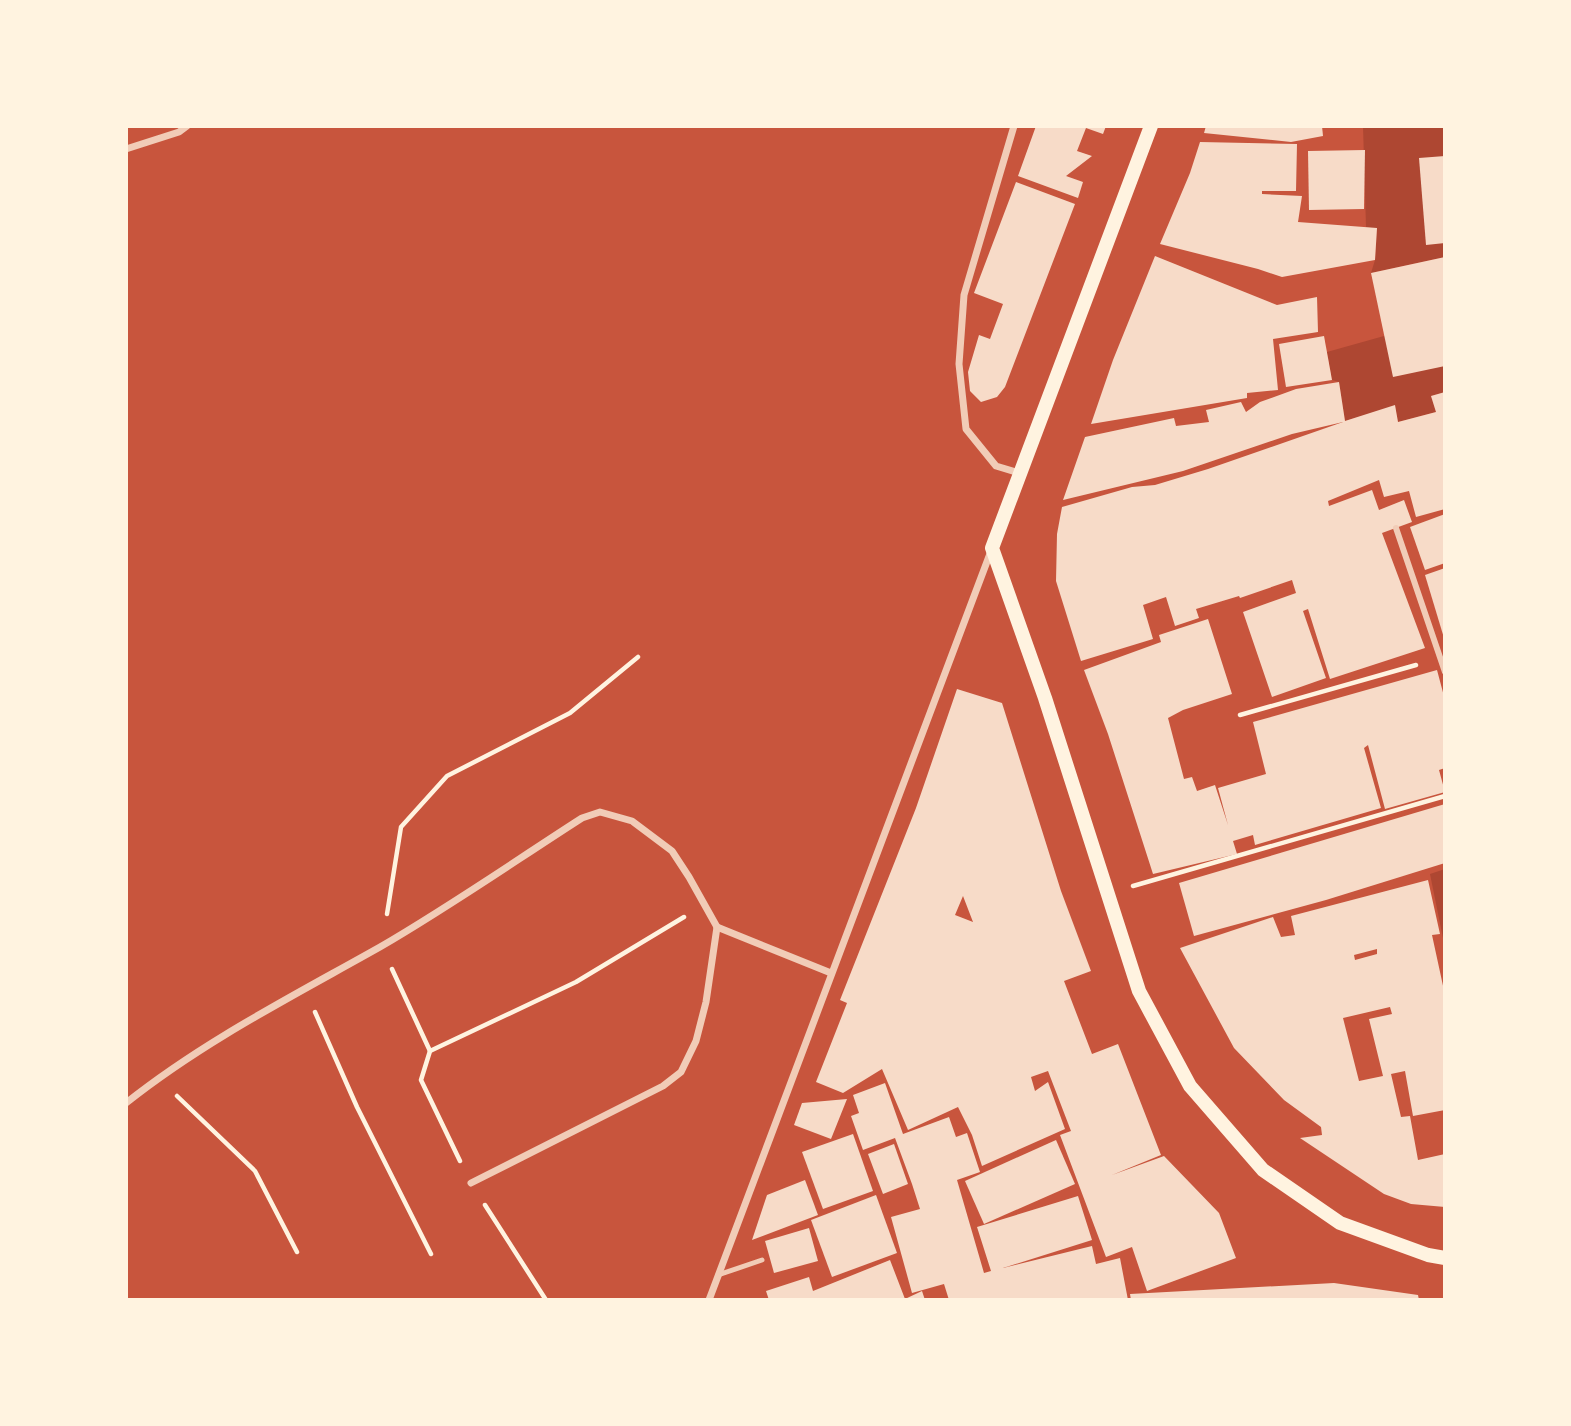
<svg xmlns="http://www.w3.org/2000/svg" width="1571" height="1426" viewBox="0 0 1571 1426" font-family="Signika,sans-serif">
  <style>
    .green { fill: #ae4732 }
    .building { fill: #f7dbc8; fill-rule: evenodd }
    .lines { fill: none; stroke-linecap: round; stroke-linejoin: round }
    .path { stroke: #fff3e0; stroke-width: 4.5 }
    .service { stroke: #f1ccb7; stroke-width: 5 }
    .pedestrian { stroke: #f1ccb7; stroke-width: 6 }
    .minor { stroke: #f1ccb7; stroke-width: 7 }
    .secondary { stroke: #fff3e0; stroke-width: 14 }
  </style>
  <rect width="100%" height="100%" fill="#c8553d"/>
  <g class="green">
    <path d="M1363 126H1445V257L1371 273 1375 260 1377 229 1366 227Z"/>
    <path d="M1384 336 1445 365V392L1431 396 1436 412 1398 422 1395 406 1345 421 1339 382 1332 380 1327 352Z"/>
    <path d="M1445 869V948L1430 874Z"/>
  </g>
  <g class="building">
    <path d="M1036 126H1106L1103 134 1086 128 1077 151 1092 156 1066 176 1083 182 1078 198 1018 176Z"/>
    <path d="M1206 126H1322L1323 136 1291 142 1204 133Z"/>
    <path d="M1200 142 1297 144 1296 191H1262V194L1302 196 1298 222 1377 228 1375 260 1282 277 1258 269 1160 244 1190 173Z"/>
    <path d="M1365 150 1364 209 1309 210 1308 151Z"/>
    <path d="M1445 156V243L1426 245 1419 158Z"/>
    <path d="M1016 182 1075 204 1005 387 997 397 981 402 970 391 968 372 979 335 990 339 1003 304 974 293Z"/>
    <path d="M1155 256 1277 305 1317 297 1318 332 1273 339 1278 390 1247 393V398L1091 424 1113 360Z"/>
    <path d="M1445 257V366L1393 377 1371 273Z"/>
    <path d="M1324 336 1332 380 1286 387 1279 344Z"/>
    <path d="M1339 382 1345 421 1395 405 1398 422 1436 412 1431 396 1445 392V509L1416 517 1409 491 1384 497 1379 480 1328 501 1329 506 1372 490 1379 510 1404 500 1412 522 1382 533 1425 648 1330 679 1308 609 1303 611 1326 678 1272 697 1243 612 1296 593 1292 580 1240 598 1239 596 1196 609 1199 618 1175 626 1166 597 1143 605 1153 639 1081 661 1056 581 1057 534 1062 507 1132 487 1155 485 1208 469 1343 422 1292 434 1183 471 1063 500 1085 437 1174 418 1176 426 1209 422 1206 410 1241 402 1246 412 1260 402 1296 389Z"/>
    <path d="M1445 514V563L1425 570 1410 527Z"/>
    <path d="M1445 568V638H1444L1425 575Z"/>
    <path d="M1208 619 1232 694 1183 710 1168 718 1184 779 1192 777 1197 791 1215 785 1228 825 1218 788 1266 774 1253 722 1437 670 1445 700V768L1439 770 1445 792 1385 809 1368 745 1364 748 1381 808 1255 845 1253 835 1233 841 1237 854 1153 874 1108 734 1084 670 1161 642 1159 635Z"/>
    <path d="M957 689 1002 703 1061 891 1091 971 1064 981 1092 1054 1118 1044 1161 1155 1112 1175 1164 1156 1219 1213 1236 1258 1147 1291 1132 1247 1106 1257 1060 1135 1071 1131 1048 1071 1031 1077 1035 1091 1048 1082 1065 1129 982 1166 972 1135 958 1107 908 1130 882 1069 843 1093 816 1082 847 1003 840 1000 916 808ZM963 896 973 922 955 915Z"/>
    <path d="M1445 804V863L1326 900 1194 936 1179 883Z"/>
    <path d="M1428 880 1440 934 1432 935 1445 995V1110L1413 1116 1405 1071 1391 1074 1401 1117 1410 1116 1418 1160 1445 1154V1207L1411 1204 1384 1194 1300 1138 1322 1135 1321 1127 1284 1100 1234 1048 1180 948 1273 917 1281 937 1295 935 1291 916ZM1377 949V954L1355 960 1354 955ZM1390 1007 1392 1014 1369 1019 1383 1076 1359 1081 1343 1018Z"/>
    <path d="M885 1083 903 1134 949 1117 956 1137 967 1133 980 1172 957 1180 984 1273 991 1271 977 1227 1078 1196 1092 1240 1003 1268 1092 1246 1096 1264 1120 1258 1128 1300H949L944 1284 912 1293 891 1217 920 1209 912 1184 895 1138 863 1150 851 1116 859 1113 853 1095Z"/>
    <path d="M847 1099 831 1139 794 1125 802 1103Z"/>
    <path d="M853 1134 873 1191 823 1209 802 1152Z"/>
    <path d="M1056 1140 1075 1184 984 1224 965 1181Z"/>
    <path d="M894 1144 908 1184 883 1194 868 1154Z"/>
    <path d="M805 1180 818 1215 752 1240 767 1195Z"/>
    <path d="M876 1195 897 1253 832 1277 811 1220Z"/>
    <path d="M809 1228 818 1261 774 1273 765 1241Z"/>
    <path d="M890 1260 905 1299 922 1291 925 1300H769L766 1291 809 1277 813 1291Z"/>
    <path d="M1334 1283 1418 1295 1419 1300H1131L1130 1294Z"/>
  </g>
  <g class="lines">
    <g class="path">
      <path d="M1240 715 1416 665"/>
      <path d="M1133 886 1445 796"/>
      <path d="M387 914 401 827 447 776 570 713 638 657"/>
      <path d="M392 969 430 1051"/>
      <path d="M315 1012 357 1107 431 1254"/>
      <path d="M177 1096 255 1171 297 1252"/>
      <path d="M460 1161 421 1080 430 1051 576 982 684 917"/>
      <path d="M485 1205 546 1300"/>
    </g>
    <path class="service" d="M718 1275 762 1260"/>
    <path class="pedestrian" d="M1396 528 1445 672"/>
    <g class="minor">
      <path d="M1014 126 964 295 959 364 966 429 996 466 1019 473"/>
      <path d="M126 149 179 132 187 126"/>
      <path d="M717 927 831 973"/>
      <path d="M126 1103C204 1041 293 996 380 947 449 907 515 861 582 818L600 812 632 821 672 851 689 877 717 927 706 1002 696 1041 681 1072 663 1086 471 1183"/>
      <path d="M709 1300 991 551"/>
    </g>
    <path class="secondary" d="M1151 126 992 548 1045 698 1139 991 1190 1086 1263 1170 1340 1223 1428 1255 1445 1258"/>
  </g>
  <rect width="1571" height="1426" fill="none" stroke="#fff3e0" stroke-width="256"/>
</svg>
